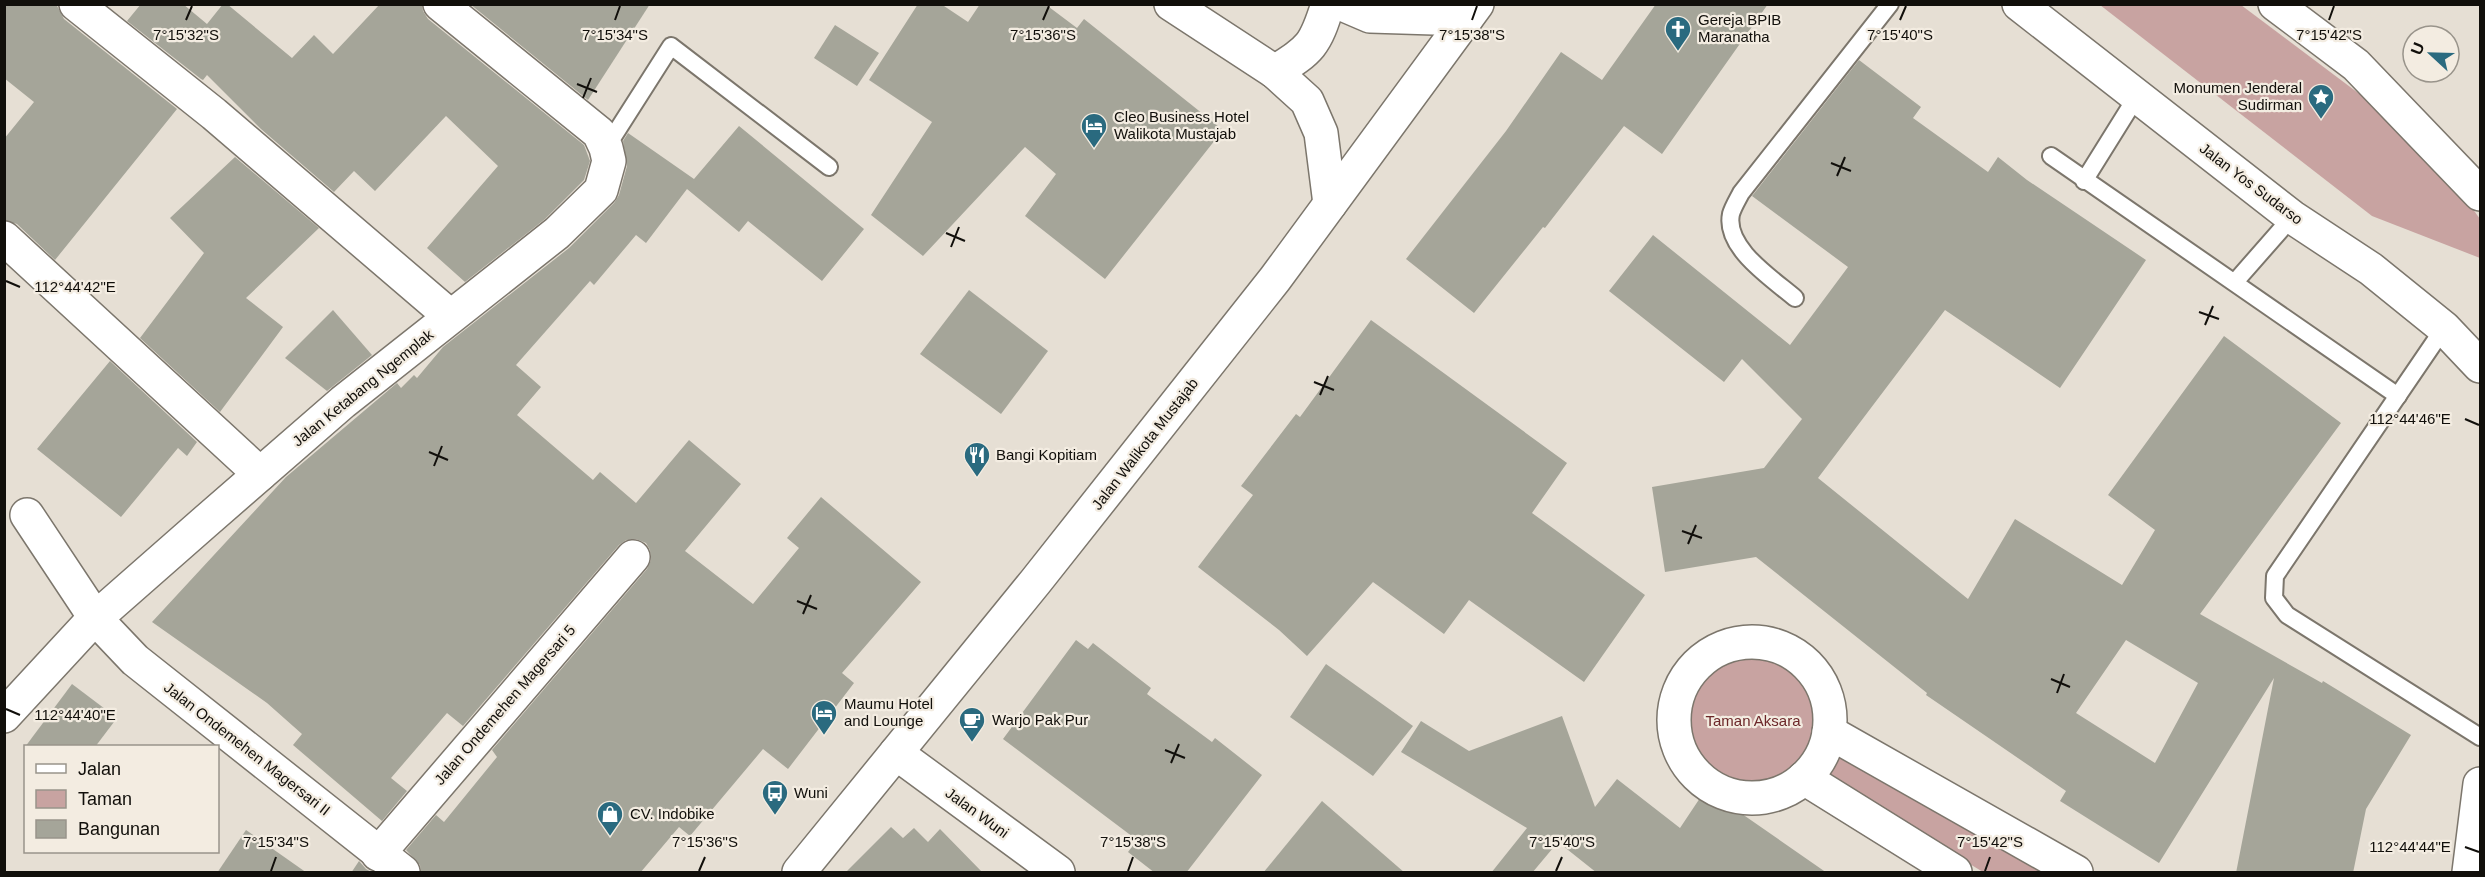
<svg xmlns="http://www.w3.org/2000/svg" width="2485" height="877" viewBox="0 0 2485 877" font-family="Arial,sans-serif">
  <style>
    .green { fill: #c8a3a1 }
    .building { fill: #a5a599; fill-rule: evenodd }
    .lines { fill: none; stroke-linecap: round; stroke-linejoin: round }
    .service-casing { stroke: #7c766c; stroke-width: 20 }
    .minor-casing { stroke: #7c766c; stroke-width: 36 }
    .tertiary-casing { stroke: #7c766c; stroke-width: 36 }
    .secondary-casing { stroke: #7c766c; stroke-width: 36 }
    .service { stroke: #fff; stroke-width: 16 }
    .minor { stroke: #fff; stroke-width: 33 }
    .tertiary { stroke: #fff; stroke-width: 33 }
    .secondary { stroke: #fff; stroke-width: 33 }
    .ticks { fill: none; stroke: #110f0b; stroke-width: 2 }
    .labels { text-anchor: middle; stroke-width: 4.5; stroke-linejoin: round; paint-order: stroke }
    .poi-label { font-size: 15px; fill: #110f0b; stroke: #f3ece1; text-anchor: start }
    .street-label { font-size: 15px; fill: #110f0b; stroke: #f3ece1 }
    .park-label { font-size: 15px; fill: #6c2729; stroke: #f3ece1 }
    .ticks-label { font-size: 15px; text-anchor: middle; fill: #110f0b; stroke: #f3ece1; stroke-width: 4.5; stroke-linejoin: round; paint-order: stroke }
  </style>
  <rect width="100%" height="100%" fill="#e6dfd4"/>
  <g class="green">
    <path d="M2100 5H2241L2426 144 2480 219V258L2372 216Z"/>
    <path d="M1752 657C1789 663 1813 673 1816 714 1816 727 1817 739 1810 750 1794 777 1753 798 1724 780 1715 775 1704 768 1701 759 1697 749 1691 739 1688 729 1686 724 1688 717 1688 711 1690 677 1723 662 1752 657Z"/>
    <path d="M1836 747 2044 872H1983L1818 772Z"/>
  </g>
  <g class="building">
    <path d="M4 4H56L64 19 177 109 55 260 17 224 4 220V139L34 102 4 78Z"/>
    <path d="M141 4H183L207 24 223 4H227L292 58 314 35 333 54 380 4H422L423 11 428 19 584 145 590 161 584 180 545 219 465 282 427 248 498 166 446 116 375 191 354 171 334 192 261 129 207 75 203 80 201 79 127 21Z"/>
    <path d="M470 4H650L588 100Z"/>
    <path d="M918 4H941L968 22 980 4H1045L1077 28 1084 19 1223 130 1105 279 1025 216 1056 174 1025 147 923 256 871 215 932 122 869 80Z"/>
    <path d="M1656 4H1768L1662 154 1624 126 1545 228 1543 227 1474 313 1406 259 1506 131 1561 52 1602 80Z"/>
    <path d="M835 25 879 53 857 86 814 58Z"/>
    <path d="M1859 60 1921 107 1913 118 1988 172 1998 157 2027 180 2146 260 2060 388 1945 310 1818 478 1968 599 2015 519 2122 585 2155 530 2108 495 2224 336 2341 423 2200 614 2322 683 2323 681 2411 735 2366 809 2353 873H2236L2274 678 2159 863 2060 801 2066 791 1926 695 1927 693 1756 557 1665 572 1652 487 1764 468 1802 419 1742 359 1724 382 1609 291 1653 235 1790 345 1848 267 1752 196ZM2126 640 2198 683 2155 763 2076 713Z"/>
    <path d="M739 126 864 229 822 281 748 221 739 232 687 189 646 243 636 235 594 285 590 281 516 365 541 387 517 415 593 480 600 472 636 503 689 440 741 484 685 551 753 604 799 548 787 538 821 497 921 582 842 673 854 683 788 769 763 749 690 836 679 827 640 873H421L420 865 406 850 436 815 444 822 497 757 492 750 647 569 651 560 650 550 646 543 636 539 626 540 619 545 463 726 447 713 391 778 407 791 382 821 293 745 302 734 267 703 152 622 286 477 397 383 401 388 414 375 417 378 443 347 569 248 614 203 619 195 627 166 623 141 628 133 694 179Z"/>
    <path d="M235 157 319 228 246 298 283 327 220 412 140 338 204 253 170 218Z"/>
    <path d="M969 290 1048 351 1001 414 920 354Z"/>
    <path d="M333 310 372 355 327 391 285 358Z"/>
    <path d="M1371 320 1567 463 1532 513 1645 595 1584 682 1469 600 1444 634 1373 582 1307 656 1279 630 1198 567 1253 495 1241 486 1296 414 1300 417Z"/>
    <path d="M110 361 197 442 187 456 178 448 121 517 37 449Z"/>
    <path d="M1076 640 1088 649 1093 643 1151 688 1147 694 1212 742 1215 738 1262 775 1186 873H1155L1128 852 1137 840 1003 739Z"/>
    <path d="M1326 664 1413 726 1373 776 1290 717Z"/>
    <path d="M72 684 117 718 95 747H25Z"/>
    <path d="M1562 716 1595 807 1617 779 1680 828 1706 789 1827 873H1597L1558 842 1532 873H1491L1527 828 1401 752 1421 721 1469 751Z"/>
    <path d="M1322 801 1405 873H1263Z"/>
    <path d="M891 827 903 838 914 828 928 842 940 829 983 873H845Z"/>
    <path d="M246 830 307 873H217Z"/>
    <path d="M359 861 366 869 373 873H351Z"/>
  </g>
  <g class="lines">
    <g class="service-casing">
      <g id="service">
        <path d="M606 148 671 46 829 167"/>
        <path d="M2051 156 2398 396"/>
        <path d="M2084 181 2137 96"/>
        <path d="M2235 282 2292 217"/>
        <path d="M1795 298C1773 279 1724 248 1731 214 1733 207 1738 199 1741 193L1890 4"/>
        <path d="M2444 328 2275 576 2274 598 2287 615 2480 737"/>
      </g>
    </g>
    <g class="minor-casing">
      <g id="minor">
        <path d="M76 4 214 114 450 316"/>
        <path d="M4 238 260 474"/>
        <path d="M27 515 96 619 135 660 403 872"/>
        <circle cx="1752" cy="720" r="78"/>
        <path d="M4 716 90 623 205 522 343 402 557 233 601 190 609 161 606 148 599 133 440 4"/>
        <path d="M1829 732 2076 872"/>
        <path d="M896 753 1058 872"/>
        <path d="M1804 778 1955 872"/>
        <path d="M378 854 633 557"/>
      </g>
    </g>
    <g class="tertiary-casing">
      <g id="tertiary">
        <path d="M1171 4 1275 72 1307 101 1321 133 1330 204"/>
        <path d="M1342 4 1370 16 1466 19"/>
        <path d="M1275 72C1311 49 1315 46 1328 4"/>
        <path d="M2469 872 2480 784"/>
      </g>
    </g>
    <g class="secondary-casing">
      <g id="secondary">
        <path d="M2019 4 2292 217 2371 269 2444 328 2480 366"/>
        <path d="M2275 4 2356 65 2480 194"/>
        <path d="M799 872 1036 581 1275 279 1477 4"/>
      </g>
    </g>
    <use href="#service" class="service"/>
    <use href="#minor" class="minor"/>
    <use href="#tertiary" class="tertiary"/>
    <use href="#secondary" class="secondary"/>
  </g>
  <path class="ticks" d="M186 20 192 6M615 20 620 6M1043 20 1049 6M1472 20 1477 6M1900 20 1906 6M2329 20 2334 6M577 84 597 92M583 98 591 78M1831 163 1851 171M1837 176 1845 157M946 233 965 241M951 247 959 227M6 281 20 287M2199 312 2219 319M2205 325 2213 306M1314 382 1334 390M1320 395 1328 376M2465 419 2479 425M429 452 448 460M434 466 442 446M1682 531 1702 538M1688 544 1696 525M797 601 817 609M803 614 811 595M2051 679 2070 687M2057 693 2064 674M6 709 20 715M1165 750 1185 758M1171 763 1179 744M2465 847 2479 852M271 871 276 857M699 871 705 857M1128 871 1133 857M1556 871 1562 857M1985 871 1990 857"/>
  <defs>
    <g id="church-pin" transform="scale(1.35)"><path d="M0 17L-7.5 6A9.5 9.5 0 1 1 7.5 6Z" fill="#2a6a7f" stroke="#f3ece1"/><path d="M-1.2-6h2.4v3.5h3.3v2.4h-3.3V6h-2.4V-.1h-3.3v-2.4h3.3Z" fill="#fff"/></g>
    <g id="sight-pin" transform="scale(1.35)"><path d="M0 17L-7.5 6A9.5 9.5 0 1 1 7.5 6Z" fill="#2a6a7f" stroke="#f3ece1"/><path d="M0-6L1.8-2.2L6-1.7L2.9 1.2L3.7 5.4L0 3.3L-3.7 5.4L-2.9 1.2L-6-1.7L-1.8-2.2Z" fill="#fff"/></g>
    <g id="hotel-pin" transform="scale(1.35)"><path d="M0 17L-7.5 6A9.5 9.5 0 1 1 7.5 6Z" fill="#2a6a7f" stroke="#f3ece1"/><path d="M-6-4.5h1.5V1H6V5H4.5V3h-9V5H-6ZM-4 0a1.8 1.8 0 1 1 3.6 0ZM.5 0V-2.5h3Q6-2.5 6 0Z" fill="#fff"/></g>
    <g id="restaurant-pin" transform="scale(1.35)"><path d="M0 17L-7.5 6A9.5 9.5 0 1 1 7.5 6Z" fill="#2a6a7f" stroke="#f3ece1"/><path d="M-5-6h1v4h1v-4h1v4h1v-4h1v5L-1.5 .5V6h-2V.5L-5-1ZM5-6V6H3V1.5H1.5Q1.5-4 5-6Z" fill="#fff"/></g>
    <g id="cafe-pin" transform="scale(1.35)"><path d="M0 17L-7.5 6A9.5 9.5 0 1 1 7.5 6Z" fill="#2a6a7f" stroke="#f3ece1"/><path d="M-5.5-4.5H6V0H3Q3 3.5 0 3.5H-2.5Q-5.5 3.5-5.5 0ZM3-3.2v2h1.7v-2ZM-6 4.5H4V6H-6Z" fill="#fff"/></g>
    <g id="bus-pin" transform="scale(1.35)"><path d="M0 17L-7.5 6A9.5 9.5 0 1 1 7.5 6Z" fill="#2a6a7f" stroke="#f3ece1"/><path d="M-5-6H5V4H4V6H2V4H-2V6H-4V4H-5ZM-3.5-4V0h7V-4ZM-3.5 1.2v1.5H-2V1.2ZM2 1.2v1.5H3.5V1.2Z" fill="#fff"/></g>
    <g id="shop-pin" transform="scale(1.35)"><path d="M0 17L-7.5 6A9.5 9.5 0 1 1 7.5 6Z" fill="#2a6a7f" stroke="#f3ece1"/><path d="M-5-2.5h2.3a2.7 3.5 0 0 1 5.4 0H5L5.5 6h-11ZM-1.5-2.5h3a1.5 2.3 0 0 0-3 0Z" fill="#fff"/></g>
  </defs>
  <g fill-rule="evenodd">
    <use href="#church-pin" x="1678" y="29"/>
    <use href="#sight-pin" x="2321" y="97"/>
    <use href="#hotel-pin" x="1094" y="126"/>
    <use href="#restaurant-pin" x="977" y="455"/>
    <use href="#hotel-pin" x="824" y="713"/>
    <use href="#cafe-pin" x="972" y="720"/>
    <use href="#bus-pin" x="775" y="793"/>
    <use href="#shop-pin" x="610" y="814"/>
  </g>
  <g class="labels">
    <g class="poi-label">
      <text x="1698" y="25">Gereja BPIB<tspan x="1698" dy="17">Maranatha</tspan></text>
      <text x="2302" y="93" text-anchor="end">Monumen Jenderal<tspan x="2302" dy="17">Sudirman</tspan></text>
      <text x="1114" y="122">Cleo Business Hotel<tspan x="1114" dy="17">Walikota Mustajab</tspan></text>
      <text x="996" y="460">Bangi Kopitiam</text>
      <text x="844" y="709">Maumu Hotel<tspan x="844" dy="17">and Lounge</tspan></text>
      <text x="992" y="725">Warjo Pak Pur</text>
      <text x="794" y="798">Wuni</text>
      <text x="630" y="819">CV. Indobike</text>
    </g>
    <g class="street-label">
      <text transform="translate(2251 184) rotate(37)" y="5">Jalan Yos Sudarso</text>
      <text transform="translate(363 388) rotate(-39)" y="5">Jalan Ketabang Ngemplak</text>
      <text transform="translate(1145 444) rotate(-52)" y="5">Jalan Walikota Mustajab</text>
      <text transform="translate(505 705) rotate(-49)" y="5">Jalan Ondemehen Magersari 5</text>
      <text transform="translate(247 749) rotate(38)" y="5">Jalan Ondemehen Magersari II</text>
      <text transform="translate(977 813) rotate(36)" y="5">Jalan Wuni</text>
    </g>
    <g class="park-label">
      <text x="1753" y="726">Taman Aksara</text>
    </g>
  </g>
  <g class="ticks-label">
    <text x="186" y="40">7°15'32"S</text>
    <text x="615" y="40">7°15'34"S</text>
    <text x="1043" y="40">7°15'36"S</text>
    <text x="1472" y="40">7°15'38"S</text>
    <text x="1900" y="40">7°15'40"S</text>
    <text x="2329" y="40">7°15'42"S</text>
    <text x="75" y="292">112°44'42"E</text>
    <text x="2410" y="424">112°44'46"E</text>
    <text x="75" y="720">112°44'40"E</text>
    <text x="276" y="847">7°15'34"S</text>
    <text x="705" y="847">7°15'36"S</text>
    <text x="1133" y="847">7°15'38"S</text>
    <text x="1562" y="847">7°15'40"S</text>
    <text x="1990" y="847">7°15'42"S</text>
    <text x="2410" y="852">112°44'44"E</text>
  </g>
  <rect width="2485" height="877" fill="none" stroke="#110f0b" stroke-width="12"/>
  <rect x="24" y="745" width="195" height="108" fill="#f3ece1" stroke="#99948b" stroke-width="1.5"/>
  <rect x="36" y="764" width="30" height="9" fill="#ffffff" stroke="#99948b" stroke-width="1.5"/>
  <text x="78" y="775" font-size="18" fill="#110f0b">Jalan</text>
  <rect x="36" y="790" width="30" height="18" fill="#c8a3a1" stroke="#99948b" stroke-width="1.5"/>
  <text x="78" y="805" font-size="18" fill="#110f0b">Taman</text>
  <rect x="36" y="820" width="30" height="18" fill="#a5a599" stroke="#99948b" stroke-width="1.5"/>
  <text x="78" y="835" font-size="18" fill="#110f0b">Bangunan</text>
  <g transform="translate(2431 54) rotate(292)"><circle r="28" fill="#f3ece1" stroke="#99948b" stroke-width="1.5"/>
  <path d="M0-4.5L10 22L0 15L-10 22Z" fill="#2a6a7f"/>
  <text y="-9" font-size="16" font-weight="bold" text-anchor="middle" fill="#110f0b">U</text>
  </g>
</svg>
